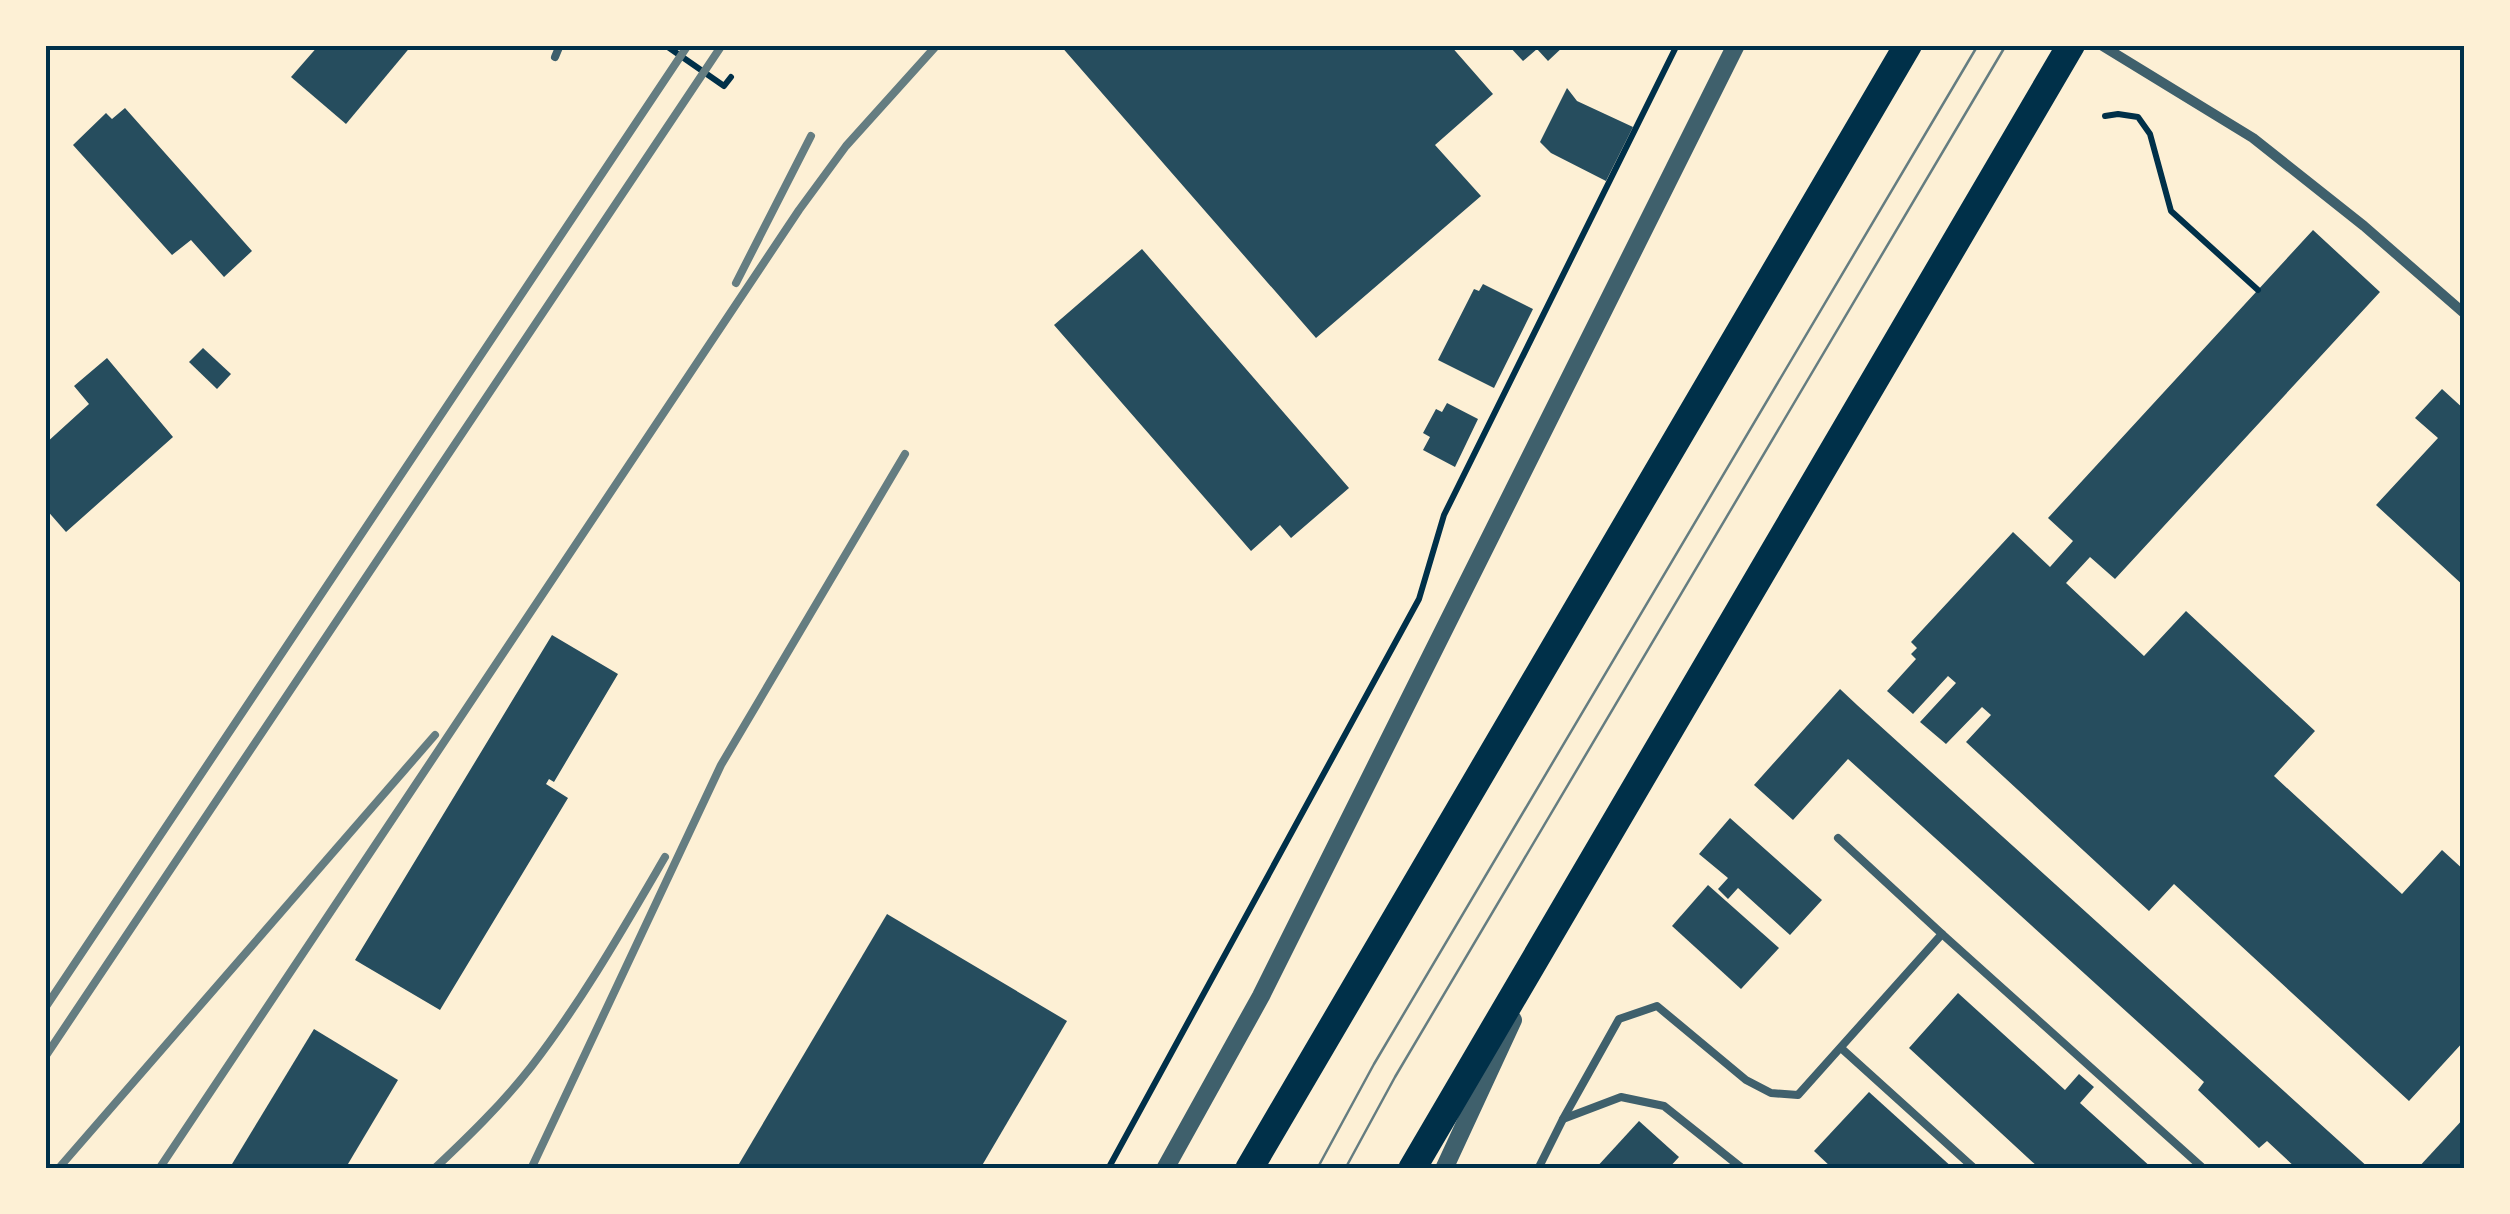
<svg xmlns="http://www.w3.org/2000/svg" width="2510" height="1214" viewBox="0 0 2510 1214" font-family="Overpass,sans-serif">
  <style>
    .building { fill: #264d5e }
    .lines { fill: none; stroke-linecap: round; stroke-linejoin: round }
    .path { stroke: #003049; stroke-width: 6 }
    .service { stroke: #3f606c; stroke-width: 8 }
    .minor { stroke: #3f606c; stroke-width: 10 }
    .tertiary { stroke: #3f606c; stroke-width: 18 }
    .trunk { stroke: #003049; stroke-width: 28 }
    .tram { stroke: #657d81; stroke-width: 2.5 }
    .rail { stroke: #657d81; stroke-width: 8 }
    .neatline { fill: none; stroke: #003049; stroke-width: 4 }
  </style>
  <rect width="100%" height="100%" fill="#fdf0d5"/>
  <g class="building">
    <path d="M319 45H412L346 124 291 77Z"/>
    <path d="M1060 45H1450L1493 94 1435 145 1481 196 1316 338Z"/>
    <path d="M1508 45H1565L1548 61 1537 49 1523 61Z"/>
    <path d="M1567 88 1577 101 1633 127 1606 181 1551 153 1540 142Z"/>
    <path d="M125 108 252 251 224 277 191 240 172 255 73 145 106 113 112 119Z"/>
    <path d="M2313 230 2380 292 2115 579 2090 557 2066 583 2144 656 2186 611 2315 731 2274 776 2402 894 2442 850 2465 871V1040L2409 1101 2174 884 2149 911 1966 742 1991 715 1982 707 1946 744 1920 722 1956 683 1948 676 1913 714 1887 691 1916 659 1911 654 1917 648 1911 642 2013 532 2050 567 2073 541 2048 518Z"/>
    <path d="M1142 249 1349 488 1291 538 1280 525 1251 551 1054 325Z"/>
    <path d="M1483 284 1533 309 1494 388 1438 360 1474 289 1479 291Z"/>
    <path d="M203 348 231 374 217 389 189 362Z"/>
    <path d="M107 358 173 437 66 532 45 508V444L89 404 74 386Z"/>
    <path d="M2442 389 2465 410V587L2376 505 2438 438 2415 418Z"/>
    <path d="M1447 403 1478 419 1455 467 1423 450 1430 437 1423 433 1436 409 1442 412Z"/>
    <path d="M552 635 618 674 554 782 549 779 546 784 568 798 440 1010 355 960Z"/>
    <path d="M1840 689 1857 705 2370 1169H2297L2267 1141 2259 1148 2198 1090 2204 1082 1848 759 1793 820 1754 785Z"/>
    <path d="M1730 818 1822 900 1790 935 1738 888 1728 899 1718 889 1728 878 1699 854Z"/>
    <path d="M1708 885 1779 948 1741 989 1672 926Z"/>
    <path d="M887 914 1067 1021 980 1169H736Z"/>
    <path d="M1958 993 2065 1090 2079 1074 2094 1087 2080 1103 2153 1169H2040L1909 1048Z"/>
    <path d="M314 1029 398 1080 345 1169H229Z"/>
    <path d="M1869 1092 1954 1169H1833L1814 1151Z"/>
    <path d="M2465 1117V1169H2417Z"/>
    <path d="M1639 1121 1679 1157 1668 1169H1595Z"/>
  </g>
  <g class="lines">
    <g class="path">
      <path d="M665 45 724 86 731 77"/>
      <path d="M2105 116 2118 114 2138 117 2150 134 2171 211 2258 290"/>
      <path d="M1108 1169 1419 599 1444 515 1677 45"/>
    </g>
    <g class="service">
      <path d="M555 57 560 45"/>
      <path d="M1838 838 1942 934"/>
      <path d="M1841 1048 1975 1169"/>
      <path d="M1563 1119 1619 1019 1657 1006 1746 1080 1771 1093 1798 1095 1942 934 2204 1169"/>
      <path d="M1538 1169 1563 1119 1621 1097 1664 1106 1743 1169"/>
    </g>
    <path class="minor" d="M2101 45 2253 138 2364 226 2465 314"/>
    <g class="tertiary">
      <path d="M1165 1169 1261 996 1736 45"/>
      <path d="M1444 1169 1513 1020"/>
    </g>
    <g class="trunk">
      <path d="M1249 1169 1908 45"/>
      <path d="M1412 1169 2071 45"/>
    </g>
    <g class="tram">
      <path d="M1317 1169 1374 1064 1978 45"/>
      <path d="M1345 1169 1395 1077 2006 45"/>
    </g>
    <g class="rail">
      <path d="M736 283 811 136"/>
      <path d="M45 1008 688 45"/>
      <path d="M45 1057 722 45"/>
      <path d="M58 1169 435 735"/>
      <path d="M159 1169 799 210 846 146 937 45"/>
      <path d="M434 1169C468 1137 502 1104 531 1067 582 1001 623 929 665 857"/>
      <path d="M531 1169 721 765 905 454"/>
    </g>
  </g>
  <rect width="2510" height="1214" fill="none" stroke="#fdf0d5" stroke-width="95"/>
  <rect x="48" y="48" width="2414" height="1118" class="neatline"/>
</svg>
